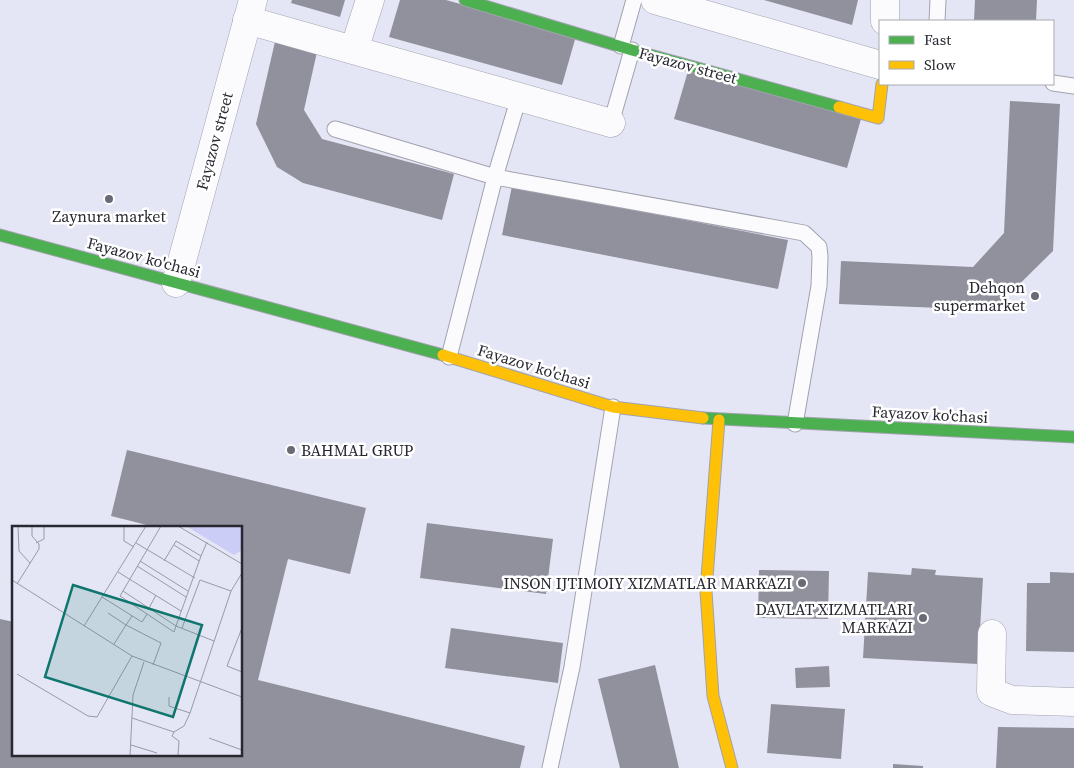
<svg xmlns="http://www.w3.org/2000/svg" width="1074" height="768" viewBox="0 0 1074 768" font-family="'Source Serif 4',serif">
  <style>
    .building { fill: #91919d }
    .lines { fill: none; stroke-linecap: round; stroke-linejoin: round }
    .lane-casing { stroke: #a1a2ae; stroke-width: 17 }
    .street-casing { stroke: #a1a2ae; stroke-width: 29 }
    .fast-casing { stroke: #a1a2ae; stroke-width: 13 }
    .slow-casing { stroke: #a1a2ae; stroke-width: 13 }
    .lane { stroke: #fbfbfe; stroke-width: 15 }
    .street { stroke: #fbfbfe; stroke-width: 28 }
    .fast { stroke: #4caf50; stroke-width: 11 }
    .slow { stroke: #ffc107; stroke-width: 11 }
    .poi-dot { fill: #6a6a76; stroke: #fff; stroke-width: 2 }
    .labels { text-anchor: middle; stroke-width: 5; stroke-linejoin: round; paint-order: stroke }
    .street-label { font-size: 16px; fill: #282832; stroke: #fff }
    .poi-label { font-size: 16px; fill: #282832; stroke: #fff; text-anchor: end }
    .inset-road { fill: none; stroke: #999aa7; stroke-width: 1 }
    .view { fill: #0f766e; fill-opacity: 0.15; stroke: #0f766e; stroke-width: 2.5 }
    .inset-edge { fill: none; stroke: #282832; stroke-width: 2.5 }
  </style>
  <rect width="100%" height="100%" fill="#e5e6f5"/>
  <g class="building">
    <path d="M292 0H345L340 17 291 3Z"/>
    <path d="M400 0H446L576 36 562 85 389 37Z"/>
    <path d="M764 0H858L852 25Z"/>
    <path d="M975 0H1037L1036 21H974Z"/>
    <path d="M277 33 319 43 304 110 322 139 454 174 442 220 303 183 277 167 256 124Z"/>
    <path d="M688 71 861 119 847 168 674 119Z"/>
    <path d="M1010 101 1060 104 1053 251 993 310 839 304 841 261 973 267 1004 233Z"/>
    <path d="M512 186 788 240 778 289 502 235Z"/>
    <path d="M127 450 366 508 350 574 288 559 258 680 525 746 520 768H0V619L14 622V754H241V527H155L111 516Z"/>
    <path d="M427 523 553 539 546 594 420 578Z"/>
    <path d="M912 568 936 570 935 575 983 578 978 664 863 658 868 572 911 575Z"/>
    <path d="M759 570 829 571 828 619 758 618Z"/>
    <path d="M1050 572 1074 573V652L1026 651 1027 583H1050Z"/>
    <path d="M451 628 563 643 558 683 445 668Z"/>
    <path d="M655 665 679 768H620L598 679Z"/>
    <path d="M829 666 830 687 796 688 795 668Z"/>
    <path d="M771 704 845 709 841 759 767 753Z"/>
    <path d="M998 727 1074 728V768H996Z"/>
    <path d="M893 764 923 766V768H893Z"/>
  </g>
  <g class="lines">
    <g class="lane-casing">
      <g id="lane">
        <path d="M937 21 938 0"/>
        <path d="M621 46 634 0"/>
        <path d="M1053 83 1074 86"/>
        <path d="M611 123 632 50"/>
        <path d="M335 129 495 177 519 97"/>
        <path d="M449 357 495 177 804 233 819 247 820 257 819 286 795 424"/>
        <path d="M550 768 572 667 613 407"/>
      </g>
    </g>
    <g class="street-casing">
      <g id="street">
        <path d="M655 0 880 65"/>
        <path d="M247 20 611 123"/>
        <path d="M885 21V0"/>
        <path d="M354 50 370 0"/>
        <path d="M176 283 253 0"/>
        <path d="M992 634 991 692 1012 700 1074 702"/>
      </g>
    </g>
    <g class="fast-casing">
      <g id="fast">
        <path d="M465 0 632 50 839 107"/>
        <path d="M0 235 443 355"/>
        <path d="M703 418 1074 437"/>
      </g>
    </g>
    <g class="slow-casing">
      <g id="slow">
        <path d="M839 107 878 118 882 84"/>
        <path d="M443 355 613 407 703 418"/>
        <path d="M719 420 706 591 713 696 732 768"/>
      </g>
    </g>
    <use href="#lane" class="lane"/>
    <use href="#street" class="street"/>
    <use href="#fast" class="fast"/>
    <use href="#slow" class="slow"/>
  </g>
  <g class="poi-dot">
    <circle cx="109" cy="199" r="5"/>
    <circle cx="1035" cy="296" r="5"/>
    <circle cx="291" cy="450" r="5"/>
    <circle cx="802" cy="583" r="5"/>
    <circle cx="923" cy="618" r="5"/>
  </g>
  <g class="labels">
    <g class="street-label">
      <text transform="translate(688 65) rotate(15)" y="6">Fayazov street</text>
      <text transform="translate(214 141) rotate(-75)" y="6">Fayazov street</text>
      <text transform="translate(144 257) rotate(15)" y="6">Fayazov ko'chasi</text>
      <text transform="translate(534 366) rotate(17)" y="6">Fayazov ko'chasi</text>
      <text transform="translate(930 414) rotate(3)" y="6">Fayazov ko'chasi</text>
    </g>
    <g class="poi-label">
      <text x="109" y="222" text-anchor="middle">Zaynura market</text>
      <text x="1025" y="293">Dehqon<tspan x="1025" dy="18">supermarket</tspan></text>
      <text x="301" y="456" text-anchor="start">BAHMAL GRUP</text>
      <text x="792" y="589">INSON IJTIMOIY XIZMATLAR MARKAZI</text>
      <text x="913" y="615">DAVLAT XIZMATLARI<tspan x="913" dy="18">MARKAZI</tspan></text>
    </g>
  </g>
  <g transform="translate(12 526)">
    <rect width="230" height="230" fill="#e5e6f5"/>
    <path d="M174 0H230V24L222 29Z" fill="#cccdf7"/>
    <path class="inset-road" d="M6 0 7 25 18 37M112 0V15L122 21M166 0 230 38M24 17 32 13V0M124 17 183 52M162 19 187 35M189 30 195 16M128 35 176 65M152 35 164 15 189 30 164 100 202 115M125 40 174 71M106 46 169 85M0 54 120 130 230 171M5 58 27 23V18L20 10V0M111 65 164 100 162 106 108 70 149 0M90 71 130 96 135 88M136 84 144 69M96 87 114 99 120 90M72 100 134 0M170 102 188 54 219 65M230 102 215 140 230 146M102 118 114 99 149 117 141 139M5 148 76 190 85 191 120 130M157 171V180L178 187M120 192 162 206M162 206 172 200 178 187 219 65 230 47M162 206 160 210 167 215 166 230M197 212 230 224M119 219 145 227M118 230 121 169 132 136"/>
    <path class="view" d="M61 59 190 99 161 191 33 151Z"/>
    <rect width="230" height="230" class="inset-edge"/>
  </g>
  <rect x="879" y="20" width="175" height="65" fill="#ffffff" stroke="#a9a9ad"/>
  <rect x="889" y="36" width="25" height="8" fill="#4caf50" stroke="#a9a9ad"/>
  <text x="924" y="45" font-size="15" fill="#282832">Fast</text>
  <rect x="889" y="61" width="25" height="8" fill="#ffc107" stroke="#a9a9ad"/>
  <text x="924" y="70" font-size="15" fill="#282832">Slow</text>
</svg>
